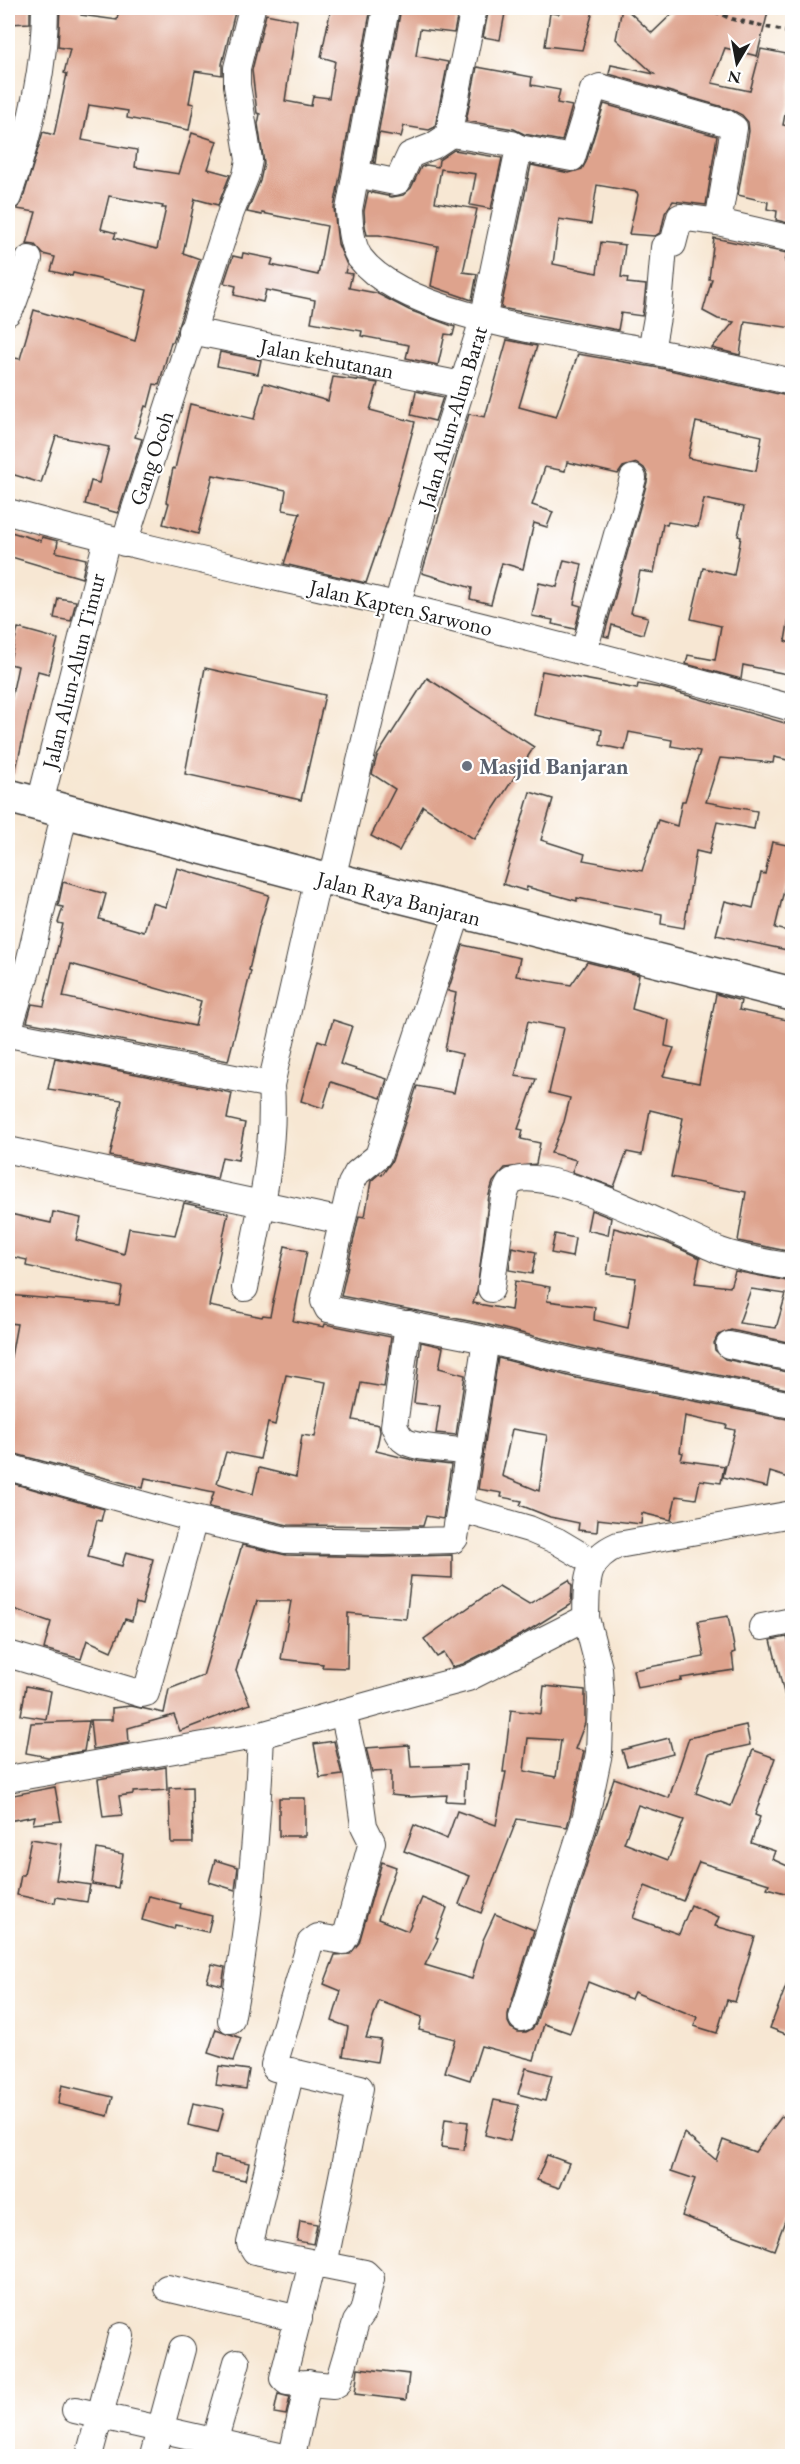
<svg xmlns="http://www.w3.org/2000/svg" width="800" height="2464" viewBox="0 0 800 2464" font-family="'EB Garamond',serif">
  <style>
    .building { fill: #dea38d; fill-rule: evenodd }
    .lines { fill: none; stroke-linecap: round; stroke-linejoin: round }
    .minor-casing { stroke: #3d3a37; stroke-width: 28 }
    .major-casing { stroke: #3d3a37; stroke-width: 36 }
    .path { stroke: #3d3a37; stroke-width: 4; stroke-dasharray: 4.5 4.5; stroke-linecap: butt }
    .minor { stroke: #fff; stroke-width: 26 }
    .major { stroke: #fff; stroke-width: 33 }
    .worship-dot { fill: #6b7280; stroke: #fff; stroke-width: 2 }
    .labels { text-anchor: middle; stroke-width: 4.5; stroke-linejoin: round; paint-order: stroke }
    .street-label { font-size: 22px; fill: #1c1c1c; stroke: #fff }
    .worship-label { font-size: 22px; font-weight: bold; fill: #5b616d; stroke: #fff; text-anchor: start }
  </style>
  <rect width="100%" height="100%" fill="#fff"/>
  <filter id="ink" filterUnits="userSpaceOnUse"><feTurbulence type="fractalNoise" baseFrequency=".0167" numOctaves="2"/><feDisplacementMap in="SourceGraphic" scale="12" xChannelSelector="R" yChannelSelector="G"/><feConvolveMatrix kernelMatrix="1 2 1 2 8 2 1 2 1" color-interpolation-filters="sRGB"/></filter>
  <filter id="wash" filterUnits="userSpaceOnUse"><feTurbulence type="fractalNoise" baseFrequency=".008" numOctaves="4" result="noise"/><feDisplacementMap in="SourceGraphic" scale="24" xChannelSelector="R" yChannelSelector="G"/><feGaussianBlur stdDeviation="1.35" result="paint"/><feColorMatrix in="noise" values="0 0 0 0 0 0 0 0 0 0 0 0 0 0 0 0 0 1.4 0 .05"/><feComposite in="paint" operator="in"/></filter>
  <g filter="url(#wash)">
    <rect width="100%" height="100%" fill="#f7e7d3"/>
    <g id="blocks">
      <g class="building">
        <path d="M8 8H30V23L8 24Z"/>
        <path d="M60 8 81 11V15L117 20 119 8H236L222 64V75L195 71 189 103 194 104 189 130 127 118 128 111 89 105 82 140 137 150 135 167 179 174 192 133 217 141 208 169 230 175 218 205 195 199 183 253 200 259 173 342H171L159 385 154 384 148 407 145 406 135 437 142 439 118 513 85 504 91 481 99 483 109 447 56 436 41 483 8 473V357L20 359 34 310 135 341 147 290 73 273 72 276 51 271 55 257 43 254 35 245 27 244 36 212 17 209 22 202 43 132 54 135 67 74 64 73 70 49 58 47ZM109 196 163 206 162 208H166L157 249 114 238 116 233 101 229Z"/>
        <path d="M331 8H371L334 208 338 244 347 265 345 273 352 274 349 288 376 293 409 310 455 327 453 335 445 334 438 365 406 358 409 345 361 336 362 331 311 322 315 300 266 290 263 302 234 295 236 286 224 283 233 256 242 258 243 253 273 259 271 265 318 275 327 226 262 213V215L247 212 260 181 264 163 258 124 260 114 257 113 252 70 266 14 297 20 285 101 311 106 313 96 329 98 335 61 321 57Z"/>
        <path d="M401 8H459L454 33 420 29 416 56 448 62 435 127 429 130 404 126 401 137 379 133 375 163 373 162Z"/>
        <path d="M489 8H506L500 40 483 37Z"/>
        <path d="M561 8H594L582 50 545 46 550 13 559 14Z"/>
        <path d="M622 8H625L652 33 678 8H769L757 56 725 48 712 83 750 91 761 49 792 55V78L783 125 792 127V224L776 220 777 211 767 209 768 202 738 195 749 131 748 122 742 115 730 109 609 74 611 65 654 74 616 39Z"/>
        <path d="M477 67 532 77 531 85 560 90 557 103 572 106 562 141 524 134 514 129 466 121Z"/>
        <path d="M604 104 717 136 706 205 673 201 665 213 661 232 655 236 629 234 638 195 637 192 597 185 591 224 559 219 553 264 597 273 601 242 625 245 621 277 628 278 627 283 646 285 644 304 642 316 621 313 618 330 501 308 531 165 569 173 582 169 586 162Z"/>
        <path d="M454 150 502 158 491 209 470 205 476 174 441 169 435 202 477 209 463 272 477 274 472 300 431 286 438 246 379 235H367L365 226 364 211 368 192 392 197 403 195 411 188 421 167 426 165 438 167 439 160Z"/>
        <path d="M714 238 787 253 785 262 792 264V328L745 321 740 355 712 348 734 322 718 319 703 311 712 279H709Z"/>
        <path d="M507 340 537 346 519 407 556 417 578 354 665 369 792 397V600L785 641 792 644V675L743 665 741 679 686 664 688 655 715 660 721 626 691 619 703 568 734 575 741 537 738 536 744 507 704 499 698 527 668 522 667 525 663 524 654 573 640 571 631 613 648 617 643 634 612 625 609 637 604 636 647 482 648 475 644 468 637 463 623 467 618 474 567 462 565 471 545 467 532 505 553 512 547 527 534 523 523 569 502 563 491 604 470 599 472 588 422 573 469 414 485 417ZM696 422 762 436 756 471 688 458Z"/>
        <path d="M220 352 261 360 258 374 217 366Z"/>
        <path d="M333 377 378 383 370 410 415 422 392 507 366 583 284 564 300 513 283 510 286 490 213 475 198 534 163 524 169 503 166 502 173 468 175 469 190 404 254 419 264 383 328 401Z"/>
        <path d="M416 391 443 397 435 421 411 415Z"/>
        <path d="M11 532 41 541 42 537 58 541 56 552 86 559 82 578 8 556Z"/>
        <path d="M564 560 582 564 574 604 581 606 575 629 552 624 553 620 532 616 539 583 557 587Z"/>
        <path d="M58 598 76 601 71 621 54 618Z"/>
        <path d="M18 628 58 639 49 674 38 671 15 774H8V714L18 666 9 664Z"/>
        <path d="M205 668 325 695 301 800 185 774Z"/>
        <path d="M542 671 637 689 638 684 661 688 792 725V761L774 757 773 763 720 758 706 802 757 811 754 829 717 822 709 854 696 851 684 928 661 924 662 914 577 898V901L527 887 526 891 503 884 530 792 553 799 541 840 585 854 583 860 642 871 658 820 677 826 682 801H685L700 751 671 746 672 740 629 732 625 750 600 745 602 730 534 715Z"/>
        <path d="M427 678 534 747 474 839 423 806 399 851 371 836 395 789 372 774 377 756Z"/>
        <path d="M772 842 792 846V865H790L775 928 792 932V951L716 935 725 901 753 908 761 873 765 874Z"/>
        <path d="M177 868 269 895 259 927 249 970 251 971 228 1061 27 1022 32 1004 44 1006 63 924 58 923 63 907 58 906 63 882 106 894 99 919 144 932 152 903 166 907ZM71 964 201 1001 195 1026 63 997Z"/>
        <path d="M463 945 520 958 516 976 571 985 587 962 639 975 632 1009 669 1020 665 1046 674 1048 663 1076 699 1083 716 994 741 1001 739 1010 792 1021V1252L738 1241 746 1192 671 1177 683 1118 650 1110 642 1155 627 1152 614 1187 572 1172 576 1160 551 1153 564 1122 570 1098 549 1093 564 1028 528 1021 515 1076 536 1079 518 1129 523 1130 521 1139 540 1143 536 1164 505 1168 493 1182 489 1195 477 1291 473 1303 511 1310 515 1281 550 1287 547 1301 595 1307 594 1320 628 1328 636 1278 607 1274 614 1228 665 1242 700 1258 695 1283 730 1287 735 1271 792 1282V1343L731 1330 718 1335 714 1343 715 1350 725 1359 792 1373V1390L582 1348 489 1325 341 1296 359 1216 365 1217 371 1181 379 1174 382 1175 392 1161 417 1086 454 1093 462 1054 445 1050 456 993 448 991ZM751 1289 786 1294 776 1328 739 1323Z"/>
        <path d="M333 1020 352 1026 340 1064 387 1079 381 1098 331 1082 323 1108 301 1101 318 1040 326 1043Z"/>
        <path d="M55 1058 232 1093 227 1119 245 1123 238 1160 222 1157 217 1179 110 1156 122 1100 48 1089Z"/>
        <path d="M184 1203 228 1213 209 1306 262 1317 263 1315 270 1316 285 1246 307 1251 293 1321 324 1327 325 1324 391 1337 384 1387 361 1383 353 1420 379 1425 380 1432 376 1451 417 1461 451 1465 443 1519 426 1516 423 1526 288 1525 209 1507 214 1492 145 1478 143 1488 8 1452V1373L17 1324 8 1323V1295L119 1305 122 1287 26 1266 27 1260 8 1256 10 1214 51 1223 53 1212 81 1218 76 1240 124 1254 129 1228 175 1235ZM286 1375 326 1382 315 1437 302 1435 296 1477 259 1468 253 1494 217 1483 226 1452 260 1459 268 1423 275 1425Z"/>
        <path d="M591 1210 611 1218 608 1235 587 1230Z"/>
        <path d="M555 1234 575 1238 572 1257 551 1253Z"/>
        <path d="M512 1247 536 1252 532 1274 509 1270Z"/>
        <path d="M421 1342 443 1347 439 1368 465 1375 456 1435 436 1433 440 1406 414 1403Z"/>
        <path d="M498 1358 576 1378 792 1420V1479L770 1472 767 1487 723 1477 735 1430 726 1428 727 1425 685 1416 680 1452 683 1453 681 1460 724 1466 721 1483 700 1480 696 1499 676 1496 671 1520 642 1513 641 1524 598 1519 597 1532 578 1530 579 1523 550 1517 520 1505 522 1501 501 1497 502 1493 478 1489ZM512 1429 547 1435 539 1491 502 1476Z"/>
        <path d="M8 1482 104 1509 101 1521 97 1520 88 1557 122 1566 126 1552 153 1559 142 1605 136 1603 132 1621 125 1619 111 1651 87 1640 81 1659 44 1649 51 1622 8 1607Z"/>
        <path d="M242 1545 286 1555 384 1557 452 1555V1578L411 1576 406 1619 348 1613 347 1668 322 1667 323 1664 281 1659 291 1601H257L236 1671 250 1704 180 1731 174 1715 128 1728 129 1743 93 1749 90 1720H112V1708L131 1706 164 1713 169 1689 203 1676Z"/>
        <path d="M569 1580 572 1586 571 1604 526 1632 463 1664 452 1667 444 1653 437 1657 424 1639 499 1586 529 1604Z"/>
        <path d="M728 1616 735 1652 732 1653 734 1670 681 1678 682 1680 637 1688 633 1670 704 1657 698 1621Z"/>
        <path d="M787 1637 792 1655V1700L786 1701 771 1640Z"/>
        <path d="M26 1686 51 1691 46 1719 21 1715Z"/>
        <path d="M544 1686 585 1690V1723L575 1749 584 1751 571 1812 567 1827 517 1819 481 1913 459 1904 470 1876 404 1851 414 1825 447 1839 457 1811 496 1825 506 1772H503L511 1710 541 1714ZM528 1738 561 1740 556 1777 524 1771Z"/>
        <path d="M89 1721 84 1751 48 1757 26 1753 31 1723Z"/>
        <path d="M746 1725 750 1745 709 1754 696 1793 731 1806 753 1750 775 1758 755 1815 760 1817 751 1843 775 1851 772 1859 792 1868V1895L767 1888 769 1884 699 1862 683 1901 645 1886 633 1918 679 1934 691 1905 719 1917 715 1926 755 1937 735 2002 727 2000 717 2033 694 2026 697 2017 634 1992 631 1999 588 1982 570 2033 544 2024 534 2060 481 2046 470 2080 445 2072 455 2039 419 2030 422 2017 379 2001 366 2038 381 2040 377 2062 343 2056 348 2027 332 2021 341 1991 324 1984 335 1955 350 1954 359 1943 382 1862 396 1867 378 1919 408 1931 422 1898 447 1908 436 1937 438 1939 425 1965 472 1979 483 1940 495 1914 534 1930 508 2014V2022L511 2028 518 2032H526L532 2029 536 2023 614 1778 669 1798 689 1738ZM638 1805 684 1820 668 1860 624 1843Z"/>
        <path d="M669 1738 673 1754 627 1766 622 1750Z"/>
        <path d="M334 1741 342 1775 320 1778 314 1744Z"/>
        <path d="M409 1745 411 1767 466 1765 464 1802 446 1801 447 1795 410 1797 391 1795V1771L372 1772 366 1748Z"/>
        <path d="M166 1767 167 1790 133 1792V1794L119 1796 122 1815 103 1817 98 1779Z"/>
        <path d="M55 1787 61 1821 33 1824 35 1816 8 1821V1796Z"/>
        <path d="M192 1787 193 1843H171L169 1788Z"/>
        <rect x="279" y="1798" width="26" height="38"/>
        <path d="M31 1839 62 1844 56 1880 90 1885 87 1902 56 1897 55 1903 17 1895 21 1875H24Z"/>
        <path d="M97 1849 123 1854 118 1888 92 1884Z"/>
        <path d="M215 1860 238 1867 235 1890 209 1882Z"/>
        <path d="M149 1896 181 1904 180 1908 212 1916 208 1932 175 1925 174 1929 142 1920Z"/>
        <path d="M212 1964 225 1967 222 1985 207 1981Z"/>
        <path d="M791 1973 792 2017 786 2034 770 2028Z"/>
        <path d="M216 2029 241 2038 233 2061 208 2053Z"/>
        <path d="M219 2066 249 2070 246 2089 216 2085Z"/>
        <path d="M526 2068 552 2075 545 2101 518 2094Z"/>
        <path d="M62 2085 113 2097 108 2116 58 2104Z"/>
        <path d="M494 2100 519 2105 510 2141 485 2135Z"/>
        <path d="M193 2103 224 2109 218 2132 188 2125Z"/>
        <path d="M782 2116 792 2124V2202L774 2250 682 2216 695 2179 671 2171 684 2133 716 2160 723 2140 755 2152Z"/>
        <path d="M445 2119 468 2122 464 2150 441 2147Z"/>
        <path d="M547 2155 569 2163 559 2188 537 2180Z"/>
        <path d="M215 2156 249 2163 245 2180 212 2173Z"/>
        <path d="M300 2221 317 2224 313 2244 297 2241Z"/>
        <path d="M358 2368 409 2374 406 2400 355 2394Z"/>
        <path d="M278 2394 290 2397 286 2415 274 2413Z"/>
      </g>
    </g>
  </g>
  <g filter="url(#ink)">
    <use href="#blocks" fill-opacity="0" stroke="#3d3a37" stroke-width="1.5"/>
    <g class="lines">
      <g class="minor-casing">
        <g id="minor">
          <path d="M386 8 349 210C350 225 351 245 360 258 406 319 576 336 650 351 698 360 745 371 792 382"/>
          <path d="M519 148 572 158 593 90 600 87 726 123 734 128 718 222 680 217 673 244 664 247 659 306 651 351"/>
          <path d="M356 174 395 182 398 181 410 155 433 146 451 134"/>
          <path d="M8 197C29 136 45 72 45 8"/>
          <path d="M718 222 792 239"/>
          <path d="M8 312 13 304 29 259"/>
          <path d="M191 331 462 385"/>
          <path d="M8 512C136 547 267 575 396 605 529 637 661 672 792 708"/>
          <path d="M124 543 231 212 246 175 249 160 237 85V68L252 8"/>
          <path d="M584 651 633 478"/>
          <path d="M40 803 107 539"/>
          <path d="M332 879 397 606 426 500 483 320 519 148 512 144 451 134 449 131 474 8"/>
          <path d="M458 912 378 1156 357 1173 351 1184 324 1301 328 1309 486 1340 579 1363 792 1405"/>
          <path d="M8 1032 28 967 65 811"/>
          <path d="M8 1034 271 1085 318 878"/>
          <path d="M8 1150 342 1221"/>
          <path d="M245 1288C258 1222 276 1153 271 1085"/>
          <path d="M491 1289 504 1197C506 1192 507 1184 513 1181 549 1164 682 1235 720 1251 742 1259 770 1263 792 1267"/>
          <path d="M408 1324 394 1426C397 1432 399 1438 406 1442 421 1449 452 1449 469 1452"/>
          <path d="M729 1345 792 1358"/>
          <path d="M8 1467 194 1519 286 1540 384 1542 453 1540 455 1538 486 1340"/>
          <path d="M460 1509 529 1529 557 1541 594 1563"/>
          <path d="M762 1627 792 1621"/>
          <path d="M8 1654 142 1694 146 1693 194 1519"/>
          <path d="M8 1779 261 1735 419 1691 468 1678 586 1618C587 1585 583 1560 618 1545L792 1514"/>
          <path d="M522 2018 586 1816 599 1753 601 1699 599 1668 586 1618"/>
          <path d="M231 2020C250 1926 257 1831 261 1735"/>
          <path d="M291 2071 250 2243 255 2251 365 2273 371 2279 363 2312 356 2322 338 2383 333 2386 287 2382 283 2378 312 2263"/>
          <path d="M324 2265 360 2088 275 2068 274 2065 310 1943 318 1937 343 1941 346 1936 372 1842 364 1826 357 1775 343 1712"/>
          <path d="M167 2288 299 2319"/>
          <path d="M75 2410 279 2456"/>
          <path d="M89 2456 121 2336"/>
          <path d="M153 2456 182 2349"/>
          <path d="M210 2456 237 2362"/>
          <path d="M292 2456 308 2383"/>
        </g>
      </g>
      <g class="major-casing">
        <path id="major" d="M8 796 318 878 332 879 792 994"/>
      </g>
      <path class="path" d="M707 8 732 19 792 33"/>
      <use href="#minor" class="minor"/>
      <use href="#major" class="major"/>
    </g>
  </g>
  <circle class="worship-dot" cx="467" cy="766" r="6"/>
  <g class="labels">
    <g class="street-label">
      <text transform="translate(327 358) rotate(11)" y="8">Jalan kehutanan</text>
      <text transform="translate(452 417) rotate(-73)" y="8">Jalan Alun-Alun Barat</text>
      <text transform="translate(151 458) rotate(-72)" y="8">Gang Ocoh</text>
      <text transform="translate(401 607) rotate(13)" y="8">Jalan Kapten Sarwono</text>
      <text transform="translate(73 671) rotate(-76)" y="8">Jalan Alun-Alun Timur</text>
      <text transform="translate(399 898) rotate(14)" y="8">Jalan Raya Banjaran</text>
    </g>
    <g class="worship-label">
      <text x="479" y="774">Masjid Banjaran</text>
    </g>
  </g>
  <rect width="800" height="2464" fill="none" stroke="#fff" stroke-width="30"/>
  <g transform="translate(737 63) rotate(190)" stroke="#ffffff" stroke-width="4.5" paint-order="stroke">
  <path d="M0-4.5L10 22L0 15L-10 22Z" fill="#1c1c1c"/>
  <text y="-9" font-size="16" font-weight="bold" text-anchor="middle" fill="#1c1c1c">N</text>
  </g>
</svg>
